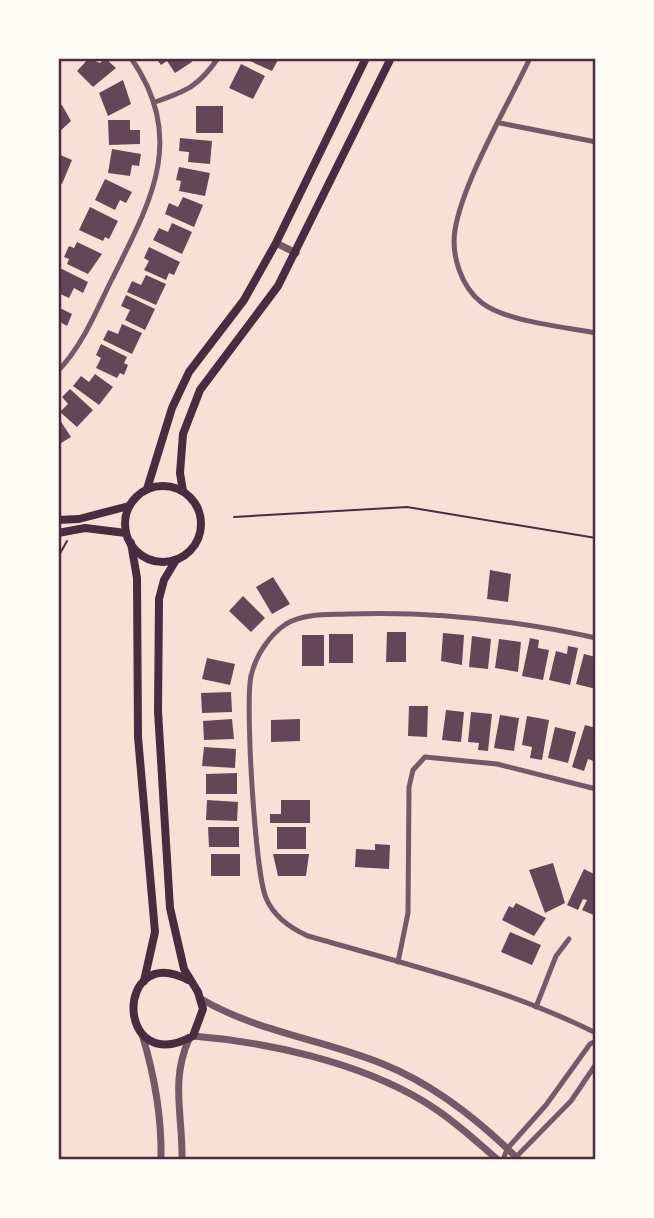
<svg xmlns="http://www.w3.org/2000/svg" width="654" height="1218" viewBox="0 0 654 1218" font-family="Lato,sans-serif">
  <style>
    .building { fill: #644757 }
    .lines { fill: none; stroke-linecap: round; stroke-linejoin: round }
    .path { stroke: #4a2c40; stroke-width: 2 }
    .minor { stroke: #755966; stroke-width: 5 }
    .tertiary { stroke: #755966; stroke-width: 7 }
    .secondary { stroke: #4a2c40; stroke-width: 8 }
    .neatline { fill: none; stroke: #4a2c40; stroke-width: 2.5 }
  </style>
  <rect width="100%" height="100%" fill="#f7e1d7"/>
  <g class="building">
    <path d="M89 58 100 63 105 58 116 68 93 87 77 71Z"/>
    <path d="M156 58H189L192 62 175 73 167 61 161 65Z"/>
    <path d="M243 58H279L272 71Z"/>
    <path d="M241 64 265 76 253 99 229 88Z"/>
    <path d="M123 80 131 104 108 116 99 93Z"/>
    <path d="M62 105 71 121 58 133V106Z"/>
    <rect x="196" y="106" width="27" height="27"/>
    <path d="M108 120H130V130H140V144L109 145Z"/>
    <path d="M180 138 212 141 210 164 188 162 189 152 179 151Z"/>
    <path d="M112 149 141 154 139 166 132 165 130 176 108 173Z"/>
    <path d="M58 154 72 160 62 184 58 182Z"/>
    <path d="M179 167 210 173 205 196 179 191 181 181 176 180Z"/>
    <path d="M105 179 132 192 126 203 120 200 115 210 95 200Z"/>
    <path d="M183 197 203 205 194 227 165 214 169 203 178 207Z"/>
    <path d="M90 207 118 221 109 239 105 237 103 241 79 230Z"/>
    <path d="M172 223 192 232 182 254 153 240 159 228 168 232Z"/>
    <path d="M77 242 102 254 88 274 67 264 69 259 64 257 69 246 74 248Z"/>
    <path d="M149 247 180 262 174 275 169 273 166 280 144 270 149 261 144 258Z"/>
    <path d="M60 268 88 282 83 293 74 288 69 298 58 293Z"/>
    <path d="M146 275 166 284 156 305 127 292 132 281 141 285Z"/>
    <path d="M126 295 155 309 145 330 125 320 130 310 121 306Z"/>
    <path d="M58 307 72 314 67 326 60 322 58 326Z"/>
    <path d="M122 324 142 333 132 354 103 340 108 330 118 334Z"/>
    <path d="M101 344 127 357 124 363 128 365 124 375 120 373 117 378 96 368 101 358 96 355Z"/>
    <path d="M95 374 113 387 99 405 73 386 81 376 89 382Z"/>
    <path d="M70 389 93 410 77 427 60 412 68 404 62 397Z"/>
    <path d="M58 417 71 437 58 445Z"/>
    <path d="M490 570 511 574 508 602 487 599Z"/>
    <path d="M273 577 290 604 272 614 256 587Z"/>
    <path d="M243 596 265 618 251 632 229 611Z"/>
    <path d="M387 632H406V662H386Z"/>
    <path d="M443 633 464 635 462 665 441 661Z"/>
    <rect x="329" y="634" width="24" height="29"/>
    <rect x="302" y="635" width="22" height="31"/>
    <path d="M472 636 491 639 488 669 469 667Z"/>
    <path d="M530 638 539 640 538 648 549 650 543 680 522 676Z"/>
    <path d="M499 639 521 642 518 672 495 668Z"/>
    <path d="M568 646 578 648 570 685 549 680 556 651 567 654Z"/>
    <path d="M584 654 596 657V689L576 684Z"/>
    <path d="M207 658 235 664 230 685 202 679Z"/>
    <path d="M231 692 232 712 202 713 201 693Z"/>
    <path d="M409 706H428L427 737 408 736Z"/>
    <path d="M446 710 464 712 461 742 442 740Z"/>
    <path d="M471 712 492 714 488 751 478 750 479 743 468 742Z"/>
    <path d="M500 715 519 718 514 751 494 748Z"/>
    <path d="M527 716 549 720 542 760 530 758 532 747 522 745Z"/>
    <path d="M232 719 234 739 204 740 203 721Z"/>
    <path d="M300 719V741L271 742V720Z"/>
    <path d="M585 725 596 728V762L588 759 584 771 572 767Z"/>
    <path d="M555 727 576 732 568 763 548 758Z"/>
    <path d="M204 747 236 749 235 768 202 766Z"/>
    <path d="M237 773V794H206V774Z"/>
    <path d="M207 800 238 802 237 821 206 820Z"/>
    <path d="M281 800H310V823H270V814H281Z"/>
    <path d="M208 827H239V847H209Z"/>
    <rect x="277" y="827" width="29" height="22"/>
    <path d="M375 844 390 845 389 869 355 867 356 849 375 850Z"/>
    <rect x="211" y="854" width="29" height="22"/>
    <path d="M273 854H309L306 876H278Z"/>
    <path d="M553 863 565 903 545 913 529 870Z"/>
    <path d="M584 869 596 875V916L582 910 587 900 583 899 578 910 567 905Z"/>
    <path d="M516 903 546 918 534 936 502 920 509 906 513 908Z"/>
    <path d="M510 932 541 945 532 965 501 952Z"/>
  </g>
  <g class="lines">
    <g class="path">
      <path d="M234 517 407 507 596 538"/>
      <path d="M58 557 67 541"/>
    </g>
    <g class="minor">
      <path d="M530 58C508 105 463 181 455 230 451 255 461 287 482 303 507 322 566 327 596 333"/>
      <path d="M155 102C187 91 199 86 218 58"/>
      <path d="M500 123 596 142"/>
      <path d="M58 371C83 345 96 311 112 279 151 201 187 139 131 58"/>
      <path d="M596 638C514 620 433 611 348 614 328 615 304 613 286 624 269 635 255 657 251 676 245 703 255 872 266 898 274 917 290 928 308 936 405 964 506 988 596 1033"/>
      <path d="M398 962 408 913 409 787 413 770 425 757 497 764 596 789"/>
      <path d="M536 1007 556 956 569 939"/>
      <path d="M503 1160 507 1149 546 1105 590 1044 596 1041"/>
      <path d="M513 1160 571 1101 596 1064"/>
    </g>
    <g class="tertiary">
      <path d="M276 243 296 253"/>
      <path d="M201 999C260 1033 322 1039 383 1064 435 1085 480 1121 519 1160"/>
      <path d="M142 1034C155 1077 162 1116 161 1160"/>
      <path d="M193 1036C267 1042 358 1062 423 1101 451 1118 474 1139 498 1160"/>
      <path d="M182 1160C183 1116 170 1081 189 1039"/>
    </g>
    <g class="secondary">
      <circle cx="163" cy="524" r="38"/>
      <path d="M147 489 172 408 189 372 244 300 276 243 366 58"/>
      <path d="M183 491 180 473 183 434 200 390 278 286 391 58"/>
      <path d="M58 520 79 519 129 506"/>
      <path d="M58 533 85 528 126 533"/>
      <path d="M131 543 137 578 138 737 155 932 144 981"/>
      <path d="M176 560 164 580 159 599 158 711 170 908 184 969 198 992 203 1009 193 1036C115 1079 114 941 188 980"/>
    </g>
  </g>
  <rect width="654" height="1218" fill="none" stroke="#fffaf5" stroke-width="119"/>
  <rect x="60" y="60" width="534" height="1098" class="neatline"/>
</svg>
